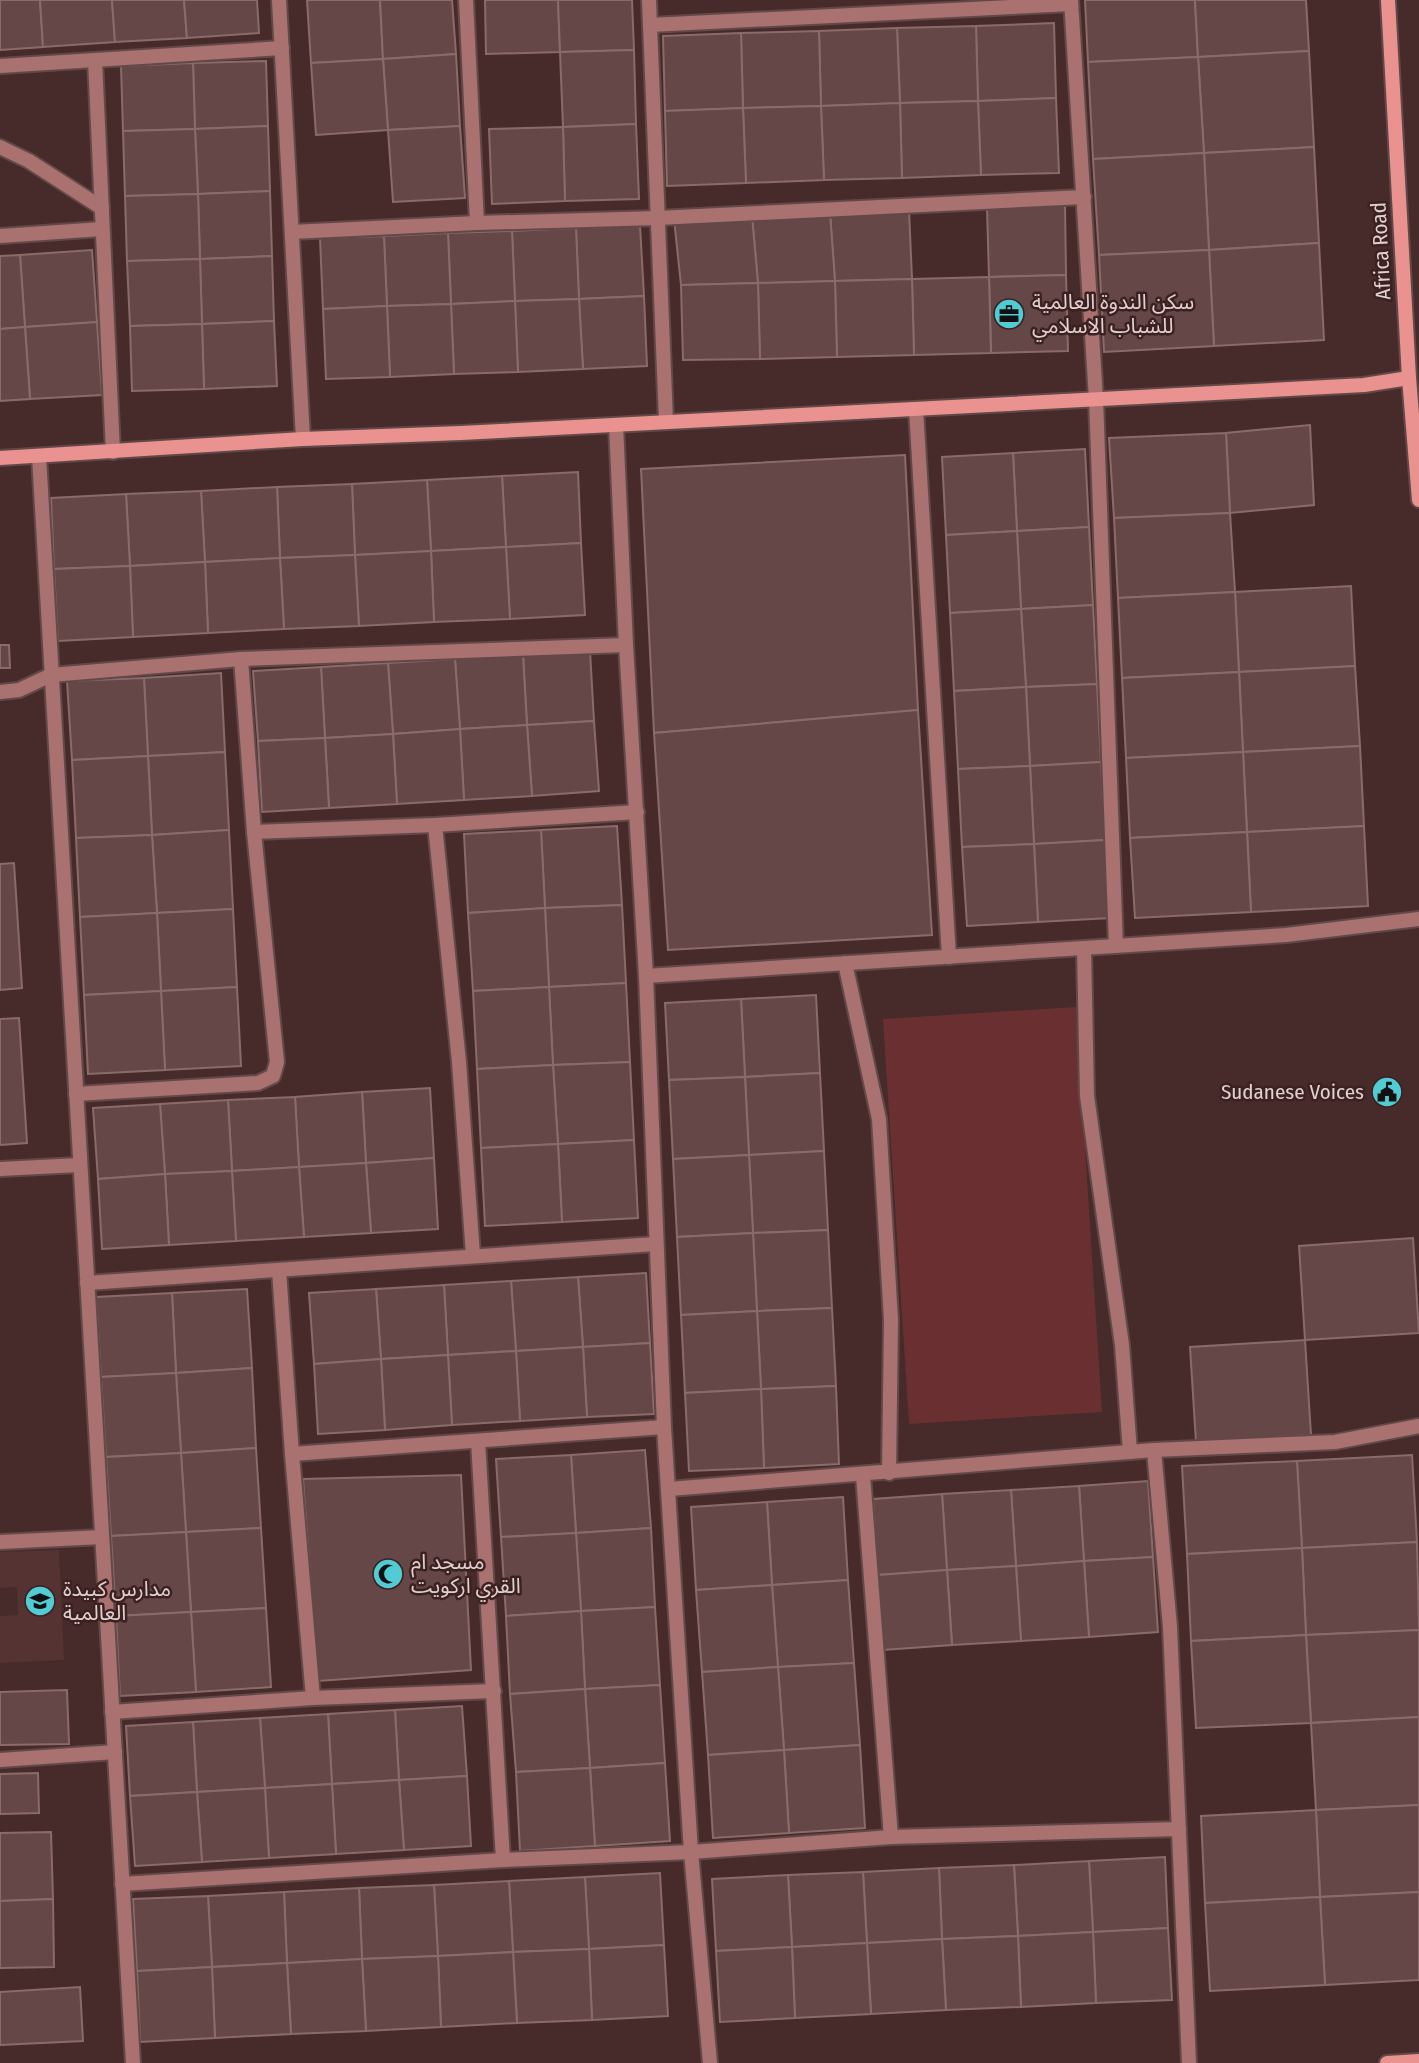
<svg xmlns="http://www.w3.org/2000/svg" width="1419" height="2063" viewBox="0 0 1419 2063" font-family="'Fira Sans Condensed','Noto Sans Arabic',sans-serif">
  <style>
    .built { fill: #553332 }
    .green { fill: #6a3031 }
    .building { fill: #644746; stroke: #8b6b6a; stroke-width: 2 }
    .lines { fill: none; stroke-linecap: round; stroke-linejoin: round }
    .lane-casing { stroke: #624948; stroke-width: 18 }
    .street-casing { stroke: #624948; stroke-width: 18 }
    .secondary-casing { stroke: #624948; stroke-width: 18 }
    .lane { stroke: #a9716f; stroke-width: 14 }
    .street { stroke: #a9716f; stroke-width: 14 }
    .secondary { stroke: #ea9290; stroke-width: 14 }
    .labels { text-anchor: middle; stroke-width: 5; stroke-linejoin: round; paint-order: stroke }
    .street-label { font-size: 21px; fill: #e2d0cf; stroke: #3c2121 }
    .poi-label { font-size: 21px; fill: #e2d0cf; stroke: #3c2121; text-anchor: start }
  </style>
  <rect width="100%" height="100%" fill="#462b2a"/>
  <path class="built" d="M59 1550 64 1660 0 1663V1616L18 1615 17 1587 0 1588V1552Z"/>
  <path class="green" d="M1076 1007 1102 1412 909 1424 883 1019Z"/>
  <g class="building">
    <path d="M0 0H40L43 47 0 50Z"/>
    <path d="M40 0H112L115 42 43 47Z"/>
    <path d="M112 0H184L187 38 115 42Z"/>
    <path d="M184 0H257L259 33 187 38Z"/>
    <path d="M307 0H380L383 59 311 63Z"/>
    <path d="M380 0H452L456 54 383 59Z"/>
    <path d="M485 0H558L560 52 486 54Z"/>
    <path d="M558 0H632L634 50 560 52Z"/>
    <path d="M1085 0H1195L1198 57 1088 62Z"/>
    <path d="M1195 0H1306L1309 51 1198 57Z"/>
    <path d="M1054 23 1056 98 978 101 976 26Z"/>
    <path d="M976 26 978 101 900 103 897 28Z"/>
    <path d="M897 28 900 103 821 106 819 31Z"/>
    <path d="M819 31 821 106 743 108 741 33Z"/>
    <path d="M741 33 743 108 665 111 663 36Z"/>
    <path d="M634 50 636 124 563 127 560 52Z"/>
    <path d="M1309 51 1314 147 1204 153 1198 57Z"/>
    <path d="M456 54 460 126 388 130 383 59Z"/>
    <path d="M1198 57 1204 153 1093 159 1088 62Z"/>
    <path d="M383 59 388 130 316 135 311 63Z"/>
    <path d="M266 61 268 126 195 129 193 63Z"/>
    <path d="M193 63 195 129 123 131 121 66Z"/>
    <path d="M1056 98 1059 173 981 175 978 101Z"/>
    <path d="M978 101 981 175 902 178 900 103Z"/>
    <path d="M900 103 902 178 824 180 821 106Z"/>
    <path d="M821 106 824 180 746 183 743 108Z"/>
    <path d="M743 108 746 183 667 186 665 111Z"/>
    <path d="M636 124 639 199 565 201 563 127Z"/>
    <path d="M268 126 270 191 198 194 195 129Z"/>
    <path d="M460 126 465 198 393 202 388 130Z"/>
    <path d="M563 127 565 201 492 204 489 129Z"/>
    <path d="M195 129 198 194 125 196 123 131Z"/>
    <path d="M1314 147 1319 243 1209 250 1204 153Z"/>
    <path d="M1204 153 1209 250 1099 255 1093 159Z"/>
    <path d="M270 191 272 256 200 259 198 194Z"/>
    <path d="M198 194 200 259 127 261 125 196Z"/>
    <path d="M1065 203 1066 275 989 277 987 207Z"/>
    <path d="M909 210 912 279 835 281 830 213Z"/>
    <path d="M830 213 835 281 758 283 752 216Z"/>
    <path d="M752 216 758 283 681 285 674 219Z"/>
    <path d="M640 226 644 296 579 299 576 228Z"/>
    <path d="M576 228 579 299 515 301 512 231Z"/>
    <path d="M512 231 515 301 451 304 448 233Z"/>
    <path d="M448 233 451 304 387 306 384 236Z"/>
    <path d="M384 236 387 306 323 309 320 238Z"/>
    <path d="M1319 243 1324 340 1214 346 1209 250Z"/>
    <path d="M92 250 97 322 25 327 20 255Z"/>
    <path d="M1209 250 1214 346 1104 352 1099 255Z"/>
    <path d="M20 255 25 327 0 329V256Z"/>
    <path d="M272 256 274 321 202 324 200 259Z"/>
    <path d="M200 259 202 324 130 326 127 261Z"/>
    <path d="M1066 275 1068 351 991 353 989 277Z"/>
    <path d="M989 277 991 353 914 355 912 279Z"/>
    <path d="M912 279 914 355 837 357 835 281Z"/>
    <path d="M835 281 837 357 760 359 758 283Z"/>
    <path d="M758 283 760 359 683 360 681 285Z"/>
    <path d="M644 296 647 366 583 369 579 299Z"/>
    <path d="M579 299 583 369 518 372 515 301Z"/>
    <path d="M515 301 518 372 454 374 451 304Z"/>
    <path d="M451 304 454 374 390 377 387 306Z"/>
    <path d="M387 306 390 377 326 379 323 309Z"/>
    <path d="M274 321 277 386 204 389 202 324Z"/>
    <path d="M97 322 102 395 30 399 25 327Z"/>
    <path d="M202 324 204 389 132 391 130 326Z"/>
    <path d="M25 327 30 399 0 401V329Z"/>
    <path d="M1310 425 1314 505 1230 513 1226 433Z"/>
    <path d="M1226 433 1230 513 1114 518 1109 438Z"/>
    <path d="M1085 449 1089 527 1017 531 1013 453Z"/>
    <path d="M1013 453 1017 531 946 535 942 457Z"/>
    <path d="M905 455 918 710 654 733 641 469Z"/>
    <path d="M578 472 581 543 506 547 502 476Z"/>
    <path d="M502 476 506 547 431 551 427 480Z"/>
    <path d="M427 480 431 551 355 555 352 484Z"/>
    <path d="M352 484 355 555 280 558 277 487Z"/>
    <path d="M277 487 280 558 205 562 201 491Z"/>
    <path d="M201 491 205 562 130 566 126 494Z"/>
    <path d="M126 494 130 566 54 569 51 498Z"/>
    <path d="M1230 513 1235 592 1118 598 1114 518Z"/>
    <path d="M1089 527 1093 605 1021 609 1017 531Z"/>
    <path d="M1017 531 1021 609 950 613 946 535Z"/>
    <path d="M581 543 585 615 510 619 506 547Z"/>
    <path d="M506 547 510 619 434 622 431 551Z"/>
    <path d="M431 551 434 622 359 626 355 555Z"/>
    <path d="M355 555 359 626 284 629 280 558Z"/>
    <path d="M280 558 284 629 208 633 205 562Z"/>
    <path d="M205 562 208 633 133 637 130 566Z"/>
    <path d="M130 566 133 637 58 641 54 569Z"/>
    <path d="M1351 586 1355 666 1239 672 1235 592Z"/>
    <path d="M1235 592 1239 672 1122 678 1118 598Z"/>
    <path d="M1093 605 1097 684 1026 687 1021 609Z"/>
    <path d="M1021 609 1026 687 954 691 950 613Z"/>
    <path d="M0 645H9L10 668H0Z"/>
    <path d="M590 651 594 721 527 725 523 655Z"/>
    <path d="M523 655 527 725 460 729 455 659Z"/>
    <path d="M455 659 460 729 393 734 388 663Z"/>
    <path d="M388 663 393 734 325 738 321 667Z"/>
    <path d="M1355 666 1360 746 1243 752 1239 672Z"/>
    <path d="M321 667 325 738 258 741 253 671Z"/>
    <path d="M1239 672 1243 752 1126 758 1122 678Z"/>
    <path d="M221 673 225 752 148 756 144 678Z"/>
    <path d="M144 678 148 756 72 760 67 681Z"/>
    <path d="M1097 684 1101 762 1030 766 1026 687Z"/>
    <path d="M1026 687 1030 766 958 769 954 691Z"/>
    <path d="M918 710 932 935 668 950 654 733Z"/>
    <path d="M594 721 599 791 532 796 527 725Z"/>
    <path d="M527 725 532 796 464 800 460 729Z"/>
    <path d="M460 729 464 800 397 804 393 734Z"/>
    <path d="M393 734 397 804 329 808 325 738Z"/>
    <path d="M325 738 329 808 262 812 258 741Z"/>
    <path d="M1360 746 1364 826 1247 832 1243 752Z"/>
    <path d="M225 752 229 830 152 835 148 756Z"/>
    <path d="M1243 752 1247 832 1130 838 1126 758Z"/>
    <path d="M148 756 152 835 76 838 72 760Z"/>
    <path d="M1101 762 1105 840 1034 844 1030 766Z"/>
    <path d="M1030 766 1034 844 962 847 958 769Z"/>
    <path d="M617 826 622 905 545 908 541 830Z"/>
    <path d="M1364 826 1368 906 1251 912 1247 832Z"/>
    <path d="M229 830 233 909 157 913 152 835Z"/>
    <path d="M541 830 545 908 468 913 464 834Z"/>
    <path d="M1247 832 1251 912 1135 918 1130 838Z"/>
    <path d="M152 835 157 913 80 917 76 838Z"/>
    <path d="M1105 840 1110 918 1038 922 1034 844Z"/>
    <path d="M1034 844 1038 922 967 926 962 847Z"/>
    <path d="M14 863 22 988 0 990V864Z"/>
    <path d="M622 905 626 983 549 987 545 908Z"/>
    <path d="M545 908 549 987 473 991 468 913Z"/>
    <path d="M233 909 237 987 161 991 157 913Z"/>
    <path d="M157 913 161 991 84 995 80 917Z"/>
    <path d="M626 983 630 1062 553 1065 549 987Z"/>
    <path d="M237 987 241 1066 165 1070 161 991Z"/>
    <path d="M549 987 553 1065 477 1069 473 991Z"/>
    <path d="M161 991 165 1070 88 1074 84 995Z"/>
    <path d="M816 995 820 1073 745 1077 741 999Z"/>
    <path d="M741 999 745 1077 669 1080 665 1003Z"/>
    <path d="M19 1018 27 1143 0 1145V1019Z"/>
    <path d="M630 1062 634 1140 558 1144 553 1065Z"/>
    <path d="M553 1065 558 1144 481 1148 477 1069Z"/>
    <path d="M820 1073 824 1151 749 1155 745 1077Z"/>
    <path d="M745 1077 749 1155 673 1159 669 1080Z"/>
    <path d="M430 1088 434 1158 366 1163 362 1092Z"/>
    <path d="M362 1092 366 1163 299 1167 295 1097Z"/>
    <path d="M295 1097 299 1167 232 1171 228 1100Z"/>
    <path d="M228 1100 232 1171 165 1174 160 1104Z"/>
    <path d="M160 1104 165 1174 98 1179 93 1108Z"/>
    <path d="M634 1140 638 1218 562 1222 558 1144Z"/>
    <path d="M558 1144 562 1222 485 1226 481 1148Z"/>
    <path d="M824 1151 828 1230 753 1233 749 1155Z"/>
    <path d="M749 1155 753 1233 677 1237 673 1159Z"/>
    <path d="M434 1158 438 1229 371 1233 366 1163Z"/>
    <path d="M366 1163 371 1233 304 1237 299 1167Z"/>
    <path d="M299 1167 304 1237 236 1241 232 1171Z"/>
    <path d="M232 1171 236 1241 169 1245 165 1174Z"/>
    <path d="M165 1174 169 1245 102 1249 98 1179Z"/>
    <path d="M828 1230 832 1308 757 1311 753 1233Z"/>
    <path d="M753 1233 757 1311 681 1315 677 1237Z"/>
    <path d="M1413 1238 1419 1333 1305 1340 1299 1246Z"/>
    <path d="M646 1273 650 1343 583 1347 578 1277Z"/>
    <path d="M578 1277 583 1347 516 1351 511 1281Z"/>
    <path d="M511 1281 516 1351 448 1355 444 1285Z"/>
    <path d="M444 1285 448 1355 381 1359 376 1289Z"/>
    <path d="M247 1289 252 1368 176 1373 172 1293Z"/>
    <path d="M376 1289 381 1359 314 1364 309 1293Z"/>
    <path d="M172 1293 176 1373 101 1377 96 1297Z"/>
    <path d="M832 1308 836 1386 761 1389 757 1311Z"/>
    <path d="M757 1311 761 1389 685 1393 681 1315Z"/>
    <path d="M1305 1340 1311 1435 1196 1442 1190 1347Z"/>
    <path d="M650 1343 654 1414 587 1417 583 1347Z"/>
    <path d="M583 1347 587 1417 520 1421 516 1351Z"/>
    <path d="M516 1351 520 1421 452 1425 448 1355Z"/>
    <path d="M448 1355 452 1425 385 1430 381 1359Z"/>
    <path d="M381 1359 385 1430 318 1434 314 1364Z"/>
    <path d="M252 1368 256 1448 181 1453 176 1373Z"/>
    <path d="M176 1373 181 1453 106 1457 101 1377Z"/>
    <path d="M836 1386 839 1464 764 1468 761 1389Z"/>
    <path d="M761 1389 764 1468 689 1471 685 1393Z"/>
    <path d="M256 1448 261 1528 186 1532 181 1453Z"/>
    <path d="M645 1450 651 1528 576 1533 571 1455Z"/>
    <path d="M181 1453 186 1532 111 1536 106 1457Z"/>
    <path d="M571 1455 576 1533 501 1537 496 1459Z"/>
    <path d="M1412 1455 1417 1542 1302 1548 1297 1461Z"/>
    <path d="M1297 1461 1302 1548 1187 1554 1182 1466Z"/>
    <path d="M461 1475 471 1670 318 1681 303 1479Z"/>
    <path d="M1148 1481 1153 1557 1084 1561 1079 1486Z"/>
    <path d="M1079 1486 1084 1561 1016 1566 1011 1490Z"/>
    <path d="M1011 1490 1016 1566 947 1570 942 1494Z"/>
    <path d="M942 1494 947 1570 878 1575 873 1499Z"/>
    <path d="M843 1497 848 1580 772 1585 767 1502Z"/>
    <path d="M767 1502 772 1585 696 1590 691 1507Z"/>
    <path d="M261 1528 266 1608 191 1612 186 1532Z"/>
    <path d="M651 1528 655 1607 581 1611 576 1533Z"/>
    <path d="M186 1532 191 1612 116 1616 111 1536Z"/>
    <path d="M576 1533 581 1611 506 1616 501 1537Z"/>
    <path d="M1417 1542 1419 1630 1306 1635 1302 1548Z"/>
    <path d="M1302 1548 1306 1635 1191 1641 1187 1554Z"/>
    <path d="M1153 1557 1158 1632 1089 1637 1084 1561Z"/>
    <path d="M1084 1561 1089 1637 1021 1641 1016 1566Z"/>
    <path d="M1016 1566 1021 1641 952 1645 947 1570Z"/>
    <path d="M947 1570 952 1645 883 1650 878 1575Z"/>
    <path d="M848 1580 854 1663 778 1667 772 1585Z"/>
    <path d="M772 1585 778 1667 702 1672 696 1590Z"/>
    <path d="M655 1607 660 1685 585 1689 581 1611Z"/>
    <path d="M266 1608 271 1687 196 1692 191 1612Z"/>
    <path d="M581 1611 585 1689 510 1694 506 1616Z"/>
    <path d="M191 1612 196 1692 120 1696 116 1616Z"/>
    <path d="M1419 1630V1717L1311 1723 1306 1635Z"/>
    <path d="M1306 1635 1311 1723 1196 1728 1191 1641Z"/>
    <path d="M854 1663 860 1745 784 1750 778 1667Z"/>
    <path d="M778 1667 784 1750 708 1755 702 1672Z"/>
    <path d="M660 1685 665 1763 590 1768 585 1689Z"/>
    <path d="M585 1689 590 1768 516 1772 510 1694Z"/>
    <path d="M67 1690 69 1744 0 1745V1692Z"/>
    <path d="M462 1706 467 1776 399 1780 395 1710Z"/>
    <path d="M395 1710 399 1780 332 1784 328 1714Z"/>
    <path d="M328 1714 332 1784 265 1788 260 1718Z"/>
    <path d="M1419 1717V1805L1316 1810 1311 1723Z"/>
    <path d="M260 1718 265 1788 197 1792 193 1722Z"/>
    <path d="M193 1722 197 1792 130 1796 126 1726Z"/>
    <path d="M860 1745 865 1828 789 1833 784 1750Z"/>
    <path d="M784 1750 789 1833 713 1838 708 1755Z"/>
    <path d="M665 1763 670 1841 595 1846 590 1768Z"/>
    <path d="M590 1768 595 1846 520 1851 516 1772Z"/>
    <path d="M38 1773 39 1813 0 1814V1774Z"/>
    <path d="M467 1776 471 1846 404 1850 399 1780Z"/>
    <path d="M399 1780 404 1850 336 1854 332 1784Z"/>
    <path d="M332 1784 336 1854 269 1858 265 1788Z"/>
    <path d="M265 1788 269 1858 202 1862 197 1792Z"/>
    <path d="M197 1792 202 1862 135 1866 130 1796Z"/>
    <path d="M1419 1805V1892L1320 1897 1316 1810Z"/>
    <path d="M1316 1810 1320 1897 1205 1903 1201 1816Z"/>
    <path d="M51 1832 53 1899 0 1901V1833Z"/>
    <path d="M1165 1857 1168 1928 1093 1932 1089 1861Z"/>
    <path d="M1089 1861 1093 1932 1018 1936 1014 1865Z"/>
    <path d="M1014 1865 1018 1936 942 1939 939 1868Z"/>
    <path d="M939 1868 942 1939 867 1943 863 1872Z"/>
    <path d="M863 1872 867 1943 792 1947 788 1875Z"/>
    <path d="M660 1873 664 1945 589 1949 585 1877Z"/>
    <path d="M788 1875 792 1947 716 1951 712 1879Z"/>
    <path d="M585 1877 589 1949 513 1952 509 1881Z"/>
    <path d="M509 1881 513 1952 438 1956 434 1885Z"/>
    <path d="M434 1885 438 1956 362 1959 359 1888Z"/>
    <path d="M359 1888 362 1959 287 1963 284 1892Z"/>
    <path d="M284 1892 287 1963 212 1967 208 1896Z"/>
    <path d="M1419 1892V1980L1325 1985 1320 1897Z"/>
    <path d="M208 1896 212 1967 137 1971 133 1899Z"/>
    <path d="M1320 1897 1325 1985 1210 1991 1205 1903Z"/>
    <path d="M53 1899 54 1967 0 1968V1901Z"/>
    <path d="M1168 1928 1172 2000 1096 2003 1093 1932Z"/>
    <path d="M1093 1932 1096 2003 1021 2007 1018 1936Z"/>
    <path d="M1018 1936 1021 2007 946 2010 942 1939Z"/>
    <path d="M942 1939 946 2010 871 2014 867 1943Z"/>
    <path d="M867 1943 871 2014 795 2018 792 1947Z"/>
    <path d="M664 1945 668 2016 592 2020 589 1949Z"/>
    <path d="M792 1947 795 2018 720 2022 716 1951Z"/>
    <path d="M589 1949 592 2020 517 2023 513 1952Z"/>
    <path d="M513 1952 517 2023 441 2027 438 1956Z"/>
    <path d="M438 1956 441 2027 366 2031 362 1959Z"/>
    <path d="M362 1959 366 2031 291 2034 287 1963Z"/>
    <path d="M287 1963 291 2034 215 2038 212 1967Z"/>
    <path d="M212 1967 215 2038 140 2042 137 1971Z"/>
    <path d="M80 1987 83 2041 0 2045V1992Z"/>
  </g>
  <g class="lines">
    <g class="lane-casing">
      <path id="lane" d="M0 147 29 161 102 208"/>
    </g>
    <g class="street-casing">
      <g id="street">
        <path d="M279 0 303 439"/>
        <path d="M466 0 477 223"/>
        <path d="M649 0 666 421"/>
        <path d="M1071 0 1096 399 1116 946"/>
        <path d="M650 25 1071 4"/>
        <path d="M95 60 113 452"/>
        <path d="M0 66 282 48"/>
        <path d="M292 232 477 223 658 218 1084 197"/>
        <path d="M0 236 102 229"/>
        <path d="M916 409 949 957"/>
        <path d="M616 425 626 645 646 976 664 1427 691 1852 710 2063"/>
        <path d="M39 456 133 2063"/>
        <path d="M0 692 19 690 51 675 241 659 626 645"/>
        <path d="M435 825 459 1062 473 1255"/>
        <path d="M254 832 435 825 637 812"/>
        <path d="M1084 948 1087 1096 1122 1345 1130 1452"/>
        <path d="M845 963 879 1119 891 1320 889 1473"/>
        <path d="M646 976 1286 935 1419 919"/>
        <path d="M76 1094 258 1083 273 1076 277 1062 254 832 241 659"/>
        <path d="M0 1169 79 1165"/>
        <path d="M279 1270 292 1454 313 1698"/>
        <path d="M87 1283 655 1244"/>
        <path d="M478 1441 503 1860"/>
        <path d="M1154 1450 1170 1627 1189 2063"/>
        <path d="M292 1454 664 1427"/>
        <path d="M863 1475 891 1837"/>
        <path d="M669 1489 1154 1450 1335 1442 1419 1426"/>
        <path d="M0 1542 102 1537"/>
        <path d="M112 1712 313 1698 494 1691"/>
        <path d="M0 1760 115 1752"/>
        <path d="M122 1884 503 1860 691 1852 891 1837 1179 1829"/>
      </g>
    </g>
    <g class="secondary-casing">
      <g id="secondary">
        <path d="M1388 0 1409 378 1419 500"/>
        <path d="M0 458 303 439 461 433 1364 385 1409 378"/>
        <path d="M1387 2063 1419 2061"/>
      </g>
    </g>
    <use href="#lane" class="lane"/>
    <use href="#street" class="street"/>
    <use href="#secondary" class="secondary"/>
  </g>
  <defs>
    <g id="office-disc" transform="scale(1.575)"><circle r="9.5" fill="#51ccd4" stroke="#3c2121"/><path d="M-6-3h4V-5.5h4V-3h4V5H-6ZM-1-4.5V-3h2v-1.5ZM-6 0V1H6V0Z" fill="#111"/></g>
    <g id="civic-disc" transform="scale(1.575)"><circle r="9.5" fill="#51ccd4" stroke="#3c2121"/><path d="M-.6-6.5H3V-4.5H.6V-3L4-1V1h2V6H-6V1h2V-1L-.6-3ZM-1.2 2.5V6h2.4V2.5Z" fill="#111"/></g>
    <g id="mosque-disc" transform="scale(1.575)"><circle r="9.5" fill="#51ccd4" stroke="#3c2121"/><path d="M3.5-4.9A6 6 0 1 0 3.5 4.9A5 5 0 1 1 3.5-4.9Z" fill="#111"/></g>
    <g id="school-disc" transform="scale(1.575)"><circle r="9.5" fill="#51ccd4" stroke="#3c2121"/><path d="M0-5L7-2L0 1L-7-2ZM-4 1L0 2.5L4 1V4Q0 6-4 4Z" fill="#111"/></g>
  </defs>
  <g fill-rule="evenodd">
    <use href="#office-disc" x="1009" y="314"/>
    <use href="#civic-disc" x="1387" y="1092"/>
    <use href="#mosque-disc" x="388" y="1574"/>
    <use href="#school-disc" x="40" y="1601"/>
  </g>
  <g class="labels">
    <g class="street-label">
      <text transform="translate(1381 251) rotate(-93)" y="7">Africa Road</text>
    </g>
    <g class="poi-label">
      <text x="1032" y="309">سكن الندوة العالمية<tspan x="1032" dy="24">للشباب الاسلامي</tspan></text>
      <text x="1364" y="1099" text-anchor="end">Sudanese Voices</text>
      <text x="411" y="1569">مسجد ام<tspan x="411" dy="24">القري اركويت</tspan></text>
      <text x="63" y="1596">مدارس كبيدة<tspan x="63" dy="24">العالمية</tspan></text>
    </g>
  </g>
</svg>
